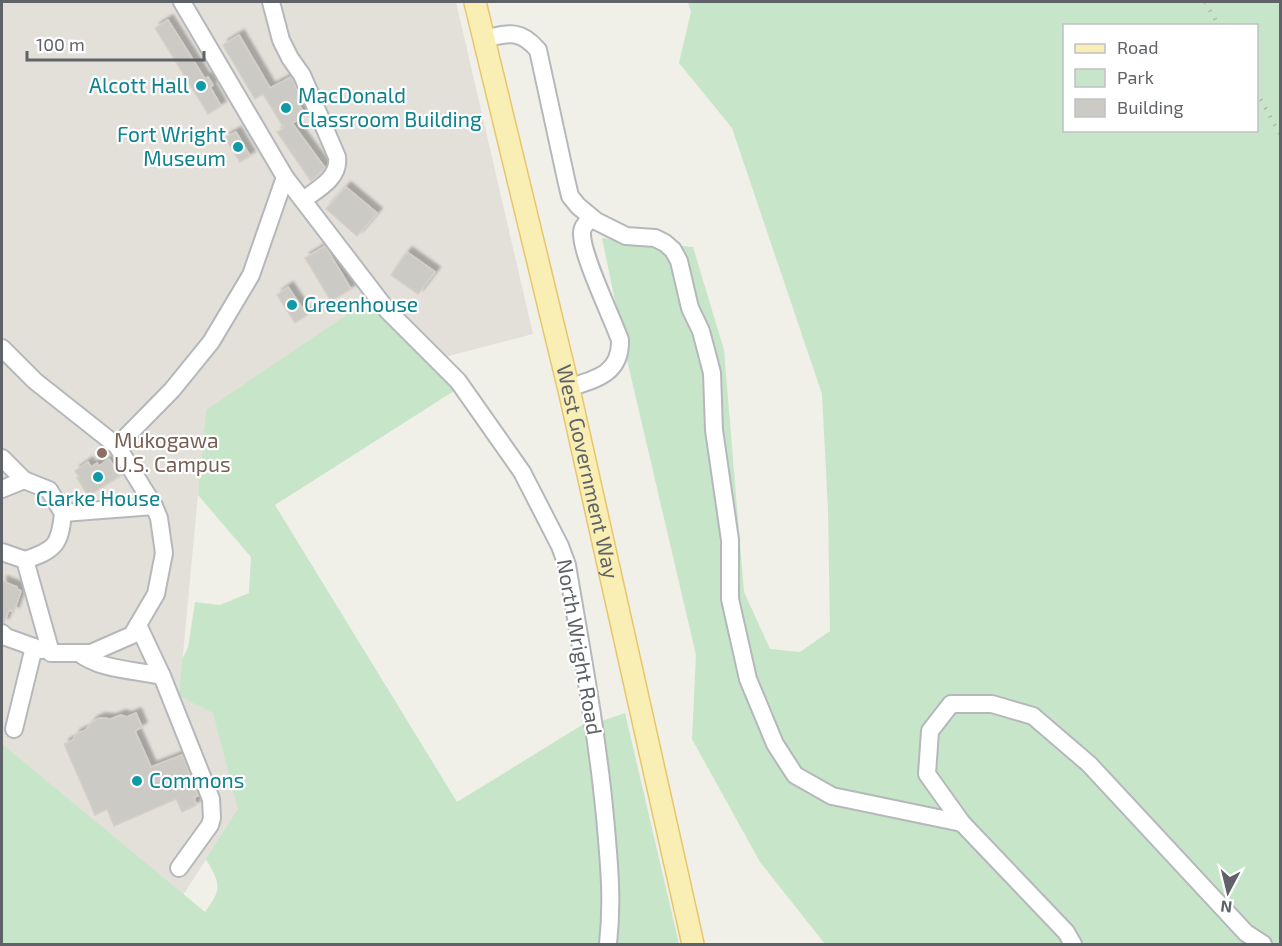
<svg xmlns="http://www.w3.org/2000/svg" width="1282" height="946" viewBox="0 0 1282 946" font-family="'Exo 2',sans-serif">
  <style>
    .education { fill: #e3e0da }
    .green { fill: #c7e5c8; fill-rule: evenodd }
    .building { fill: #cccac5; stroke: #d5d0c7; stroke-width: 1.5; filter: url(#shadow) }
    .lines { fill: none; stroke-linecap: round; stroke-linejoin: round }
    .minor-casing { stroke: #b5b8bb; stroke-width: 20 }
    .major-casing { stroke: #e7c66a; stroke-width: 24 }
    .minor { stroke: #fff; stroke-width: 16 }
    .major { stroke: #f9efb4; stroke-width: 21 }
    .rail { stroke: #b6b7b7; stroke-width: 4; stroke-dasharray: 1.5 8; stroke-linecap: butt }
    .culture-dot { fill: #0f9aa8; stroke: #fff; stroke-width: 2 }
    .education-dot { fill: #8d6e63; stroke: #fff; stroke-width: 2 }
    .labels { text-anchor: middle; stroke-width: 4.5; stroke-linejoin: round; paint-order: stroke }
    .culture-label { font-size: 21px; fill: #0d838f; stroke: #fff; text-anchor: start }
    .education-label { font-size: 21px; fill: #785e54; stroke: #fff; text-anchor: start }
    .street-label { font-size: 21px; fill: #5f6367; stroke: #fff }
  </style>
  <defs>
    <filter id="shadow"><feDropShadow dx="5" dy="-5" stdDeviation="1.5" flood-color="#0004"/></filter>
  </defs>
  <rect width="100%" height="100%" fill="#f0efe8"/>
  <path class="education" d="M2 2H456L533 334 441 358 206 410 179 696 213 712 239 809 183 895 2 762Z"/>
  <g class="green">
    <path d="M688 2H1280V944H825L760 862 692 739 696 655 628 364 602 238 693 247 724 350 744 592 770 649 800 652 830 631 828 509 822 394 732 128 679 63 691 12ZM1064 26H1256V130H1064Z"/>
    <path d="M372 298 457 389 275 505 457 802 587 722 608 907 604 944H2V744L205 912C223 888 220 884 206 859L238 809 213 713 179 696 182 659 188 648 195 602 220 605 249 593 251 557 198 495 206 410Z"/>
    <path d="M625 713 679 944H614L619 886 610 778 602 721Z"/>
  </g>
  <g class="building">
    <path d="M168 20 205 79 208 77 213 85 210 87 221 106 208 114 155 28Z"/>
    <path d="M239 35 270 88 291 77 293 80 300 98 296 101 306 115 292 123 325 168 311 181 277 132 284 128 263 94 255 99 223 45Z"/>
    <path d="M236 132 250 156 240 162 225 138Z"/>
    <path d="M346 187 377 213 357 236 326 209Z"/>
    <path d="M325 246 351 289 331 301 305 258Z"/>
    <path d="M407 252 435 272 418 294 391 275Z"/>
    <path d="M288 287 307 315 295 323 277 295Z"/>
    <path d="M109 459 120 476 88 496 77 478 79 477 75 471 88 462 91 467 97 463 99 466Z"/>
    <path d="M2 581 17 587V589L21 591 14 612 9 610 4 623H2Z"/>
    <path d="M136 713 142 727 135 731 151 767 182 755 198 796 194 797 196 805 182 812 176 799 114 826 107 809 95 815 64 744 73 740 76 734 86 730 93 721 100 718 111 719 121 715 127 717Z"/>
  </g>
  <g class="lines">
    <g class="minor-casing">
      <g id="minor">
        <path d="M182 2 285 177 387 310 458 381 522 472 560 546 567 565C581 649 597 732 605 817 609 862 613 900 608 944"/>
        <path d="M271 2 281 40 290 58 302 75 337 157C340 178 318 189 303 200"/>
        <path d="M484 39C509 33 520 29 538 50L566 179 570 196 578 206 596 221 626 236 655 238 665 243 673 250 679 261 690 308 701 331 712 373 714 430 730 540V599L748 679 775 744 795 775 832 796 962 823"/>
        <path d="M2 348 35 381 117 446 154 506 159 518 164 553 156 594 132 635 91 653H51L25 560 2 552"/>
        <path d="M568 388C596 379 621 374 620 340 612 317 581 254 582 233 582 226 587 222 592 218"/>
        <path d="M117 446 172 390 211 342 251 275 285 177"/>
        <path d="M2 458 24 480 49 490 63 513 154 506"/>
        <path d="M2 489 24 480"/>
        <path d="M25 560C55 550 60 545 63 513"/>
        <path d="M138 625 162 676 211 799 212 818 210 825 179 868"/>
        <path d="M2 633 6 637 42 650"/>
        <path d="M79 653C100 670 136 670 162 676"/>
        <path d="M14 729 34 647"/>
        <path d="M1073 944 1066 932 962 823 927 774 930 731 951 704H992L1033 716 1089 764 1246 933 1263 944"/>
      </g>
    </g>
    <g class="major-casing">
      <g id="major">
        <path id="s1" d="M475 2 570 394 693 944"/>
      </g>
    </g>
    <use href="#minor" class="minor"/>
    <use href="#major" class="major"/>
    <g class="rail">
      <path d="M1205 2 1219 26"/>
      <path d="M1256 91 1280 134"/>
    </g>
  </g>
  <g class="culture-dot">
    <circle cx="201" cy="86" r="6"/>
    <circle cx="286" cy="108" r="6"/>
    <circle cx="238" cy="147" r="6"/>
    <circle cx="292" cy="305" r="6"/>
    <circle cx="98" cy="477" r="6"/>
    <circle cx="137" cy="781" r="6"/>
  </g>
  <circle class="education-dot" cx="102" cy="453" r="6"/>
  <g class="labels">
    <g class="culture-label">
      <text x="189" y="93" text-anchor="end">Alcott Hall</text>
      <text x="298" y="103">MacDonald<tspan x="298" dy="24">Classroom Building</tspan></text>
      <text x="226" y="142" text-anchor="end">Fort Wright<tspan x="226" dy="24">Museum</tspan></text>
      <text x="304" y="312">Greenhouse</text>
      <text x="98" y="506" text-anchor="middle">Clarke House</text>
      <text x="149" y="788">Commons</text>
    </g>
    <g class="education-label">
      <text x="114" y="448">Mukogawa<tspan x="114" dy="24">U.S. Campus</tspan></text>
    </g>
    <g class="street-label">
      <text dy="7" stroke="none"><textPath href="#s1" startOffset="483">West Government Way</textPath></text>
      <text transform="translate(579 647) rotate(80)" y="7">North Wright Road</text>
    </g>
  </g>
  <rect width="1282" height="946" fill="none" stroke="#5f6367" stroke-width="6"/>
  <rect x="1063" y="24" width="195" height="108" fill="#ffffff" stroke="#bfc1c2" stroke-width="1.5"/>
  <rect x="1075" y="44" width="30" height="9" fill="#f9efb4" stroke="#bfc1c2" stroke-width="1.5"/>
  <text x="1117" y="54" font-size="18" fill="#5f6367">Road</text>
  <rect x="1075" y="69" width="30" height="18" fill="#c7e5c8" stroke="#bfc1c2" stroke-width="1.5"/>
  <text x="1117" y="84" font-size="18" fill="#5f6367">Park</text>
  <rect x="1075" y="99" width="30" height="18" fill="#cccac5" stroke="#bfc1c2" stroke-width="1.5"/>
  <text x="1117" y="114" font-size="18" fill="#5f6367">Building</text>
  <g transform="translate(1228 892) rotate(187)" stroke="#ffffff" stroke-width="4.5" paint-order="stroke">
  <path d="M0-4.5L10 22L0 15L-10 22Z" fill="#5f6367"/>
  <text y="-9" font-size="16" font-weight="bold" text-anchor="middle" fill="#5f6367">N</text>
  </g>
  <path d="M27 51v9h177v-9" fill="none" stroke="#5f6367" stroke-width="3"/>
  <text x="36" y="51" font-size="18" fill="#5f6367" stroke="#ffffff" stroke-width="4.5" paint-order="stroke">100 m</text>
</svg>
